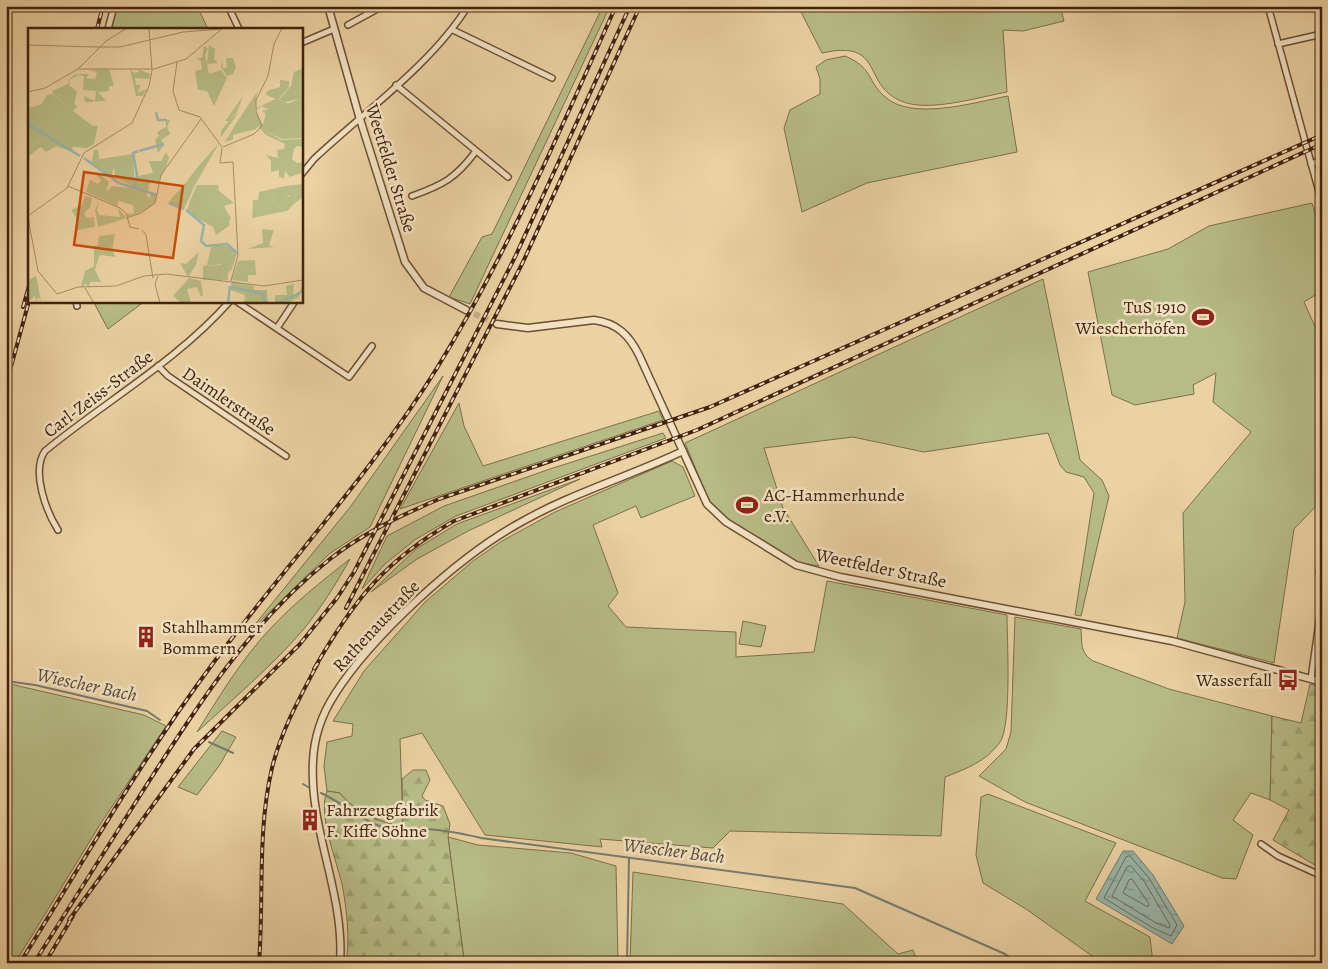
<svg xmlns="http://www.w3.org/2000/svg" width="1328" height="969" viewBox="0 0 1328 969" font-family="Alegreya,serif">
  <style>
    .grass { fill: #b7bc86; stroke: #7c6f4a }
    .forest { fill: url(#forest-firs); stroke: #7c6f4a }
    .water { fill: url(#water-ripples); stroke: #767b6c }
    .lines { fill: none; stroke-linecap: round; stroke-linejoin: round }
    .shore { stroke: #6e6c5c; stroke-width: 1 }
    .stream { stroke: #767b6c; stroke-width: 2 }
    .tertiary-tunnel { stroke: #c9af85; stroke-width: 6; stroke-dasharray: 6 3; stroke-linecap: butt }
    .minor-casing { stroke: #6c4e32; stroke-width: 8 }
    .tertiary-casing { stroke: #6c4e32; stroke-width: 9 }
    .minor { stroke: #f2e2c3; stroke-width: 5 }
    .tertiary { stroke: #f2e2c3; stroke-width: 6 }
    .rail-casing { stroke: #42220d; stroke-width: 4 }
    .rail { stroke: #f2e2c3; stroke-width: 2; stroke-dasharray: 5.5; stroke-linecap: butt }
    .labels { text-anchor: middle; stroke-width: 5; stroke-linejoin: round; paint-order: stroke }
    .street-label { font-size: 18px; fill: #42220d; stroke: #f2e2c3 }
    .poi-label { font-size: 18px; fill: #42220d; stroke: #f2e2c3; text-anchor: start }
    .water-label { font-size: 19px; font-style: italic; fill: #584734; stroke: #f2e2c3 }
    .inset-river { fill: none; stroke: #99b6ab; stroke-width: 2.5 }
    .inset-road { fill: none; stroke: #a78c67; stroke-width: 1 }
    .view { fill: #c74e0c; fill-opacity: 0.15; stroke: #c74e0c; stroke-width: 2.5 }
    .inset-edge { fill: none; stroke: #42220d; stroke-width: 2.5 }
  </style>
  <defs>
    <pattern id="forest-firs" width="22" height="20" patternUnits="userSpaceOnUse" patternTransform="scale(1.25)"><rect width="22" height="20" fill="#b7bc86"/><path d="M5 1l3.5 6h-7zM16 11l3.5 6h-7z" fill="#9fa172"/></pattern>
    <pattern id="water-ripples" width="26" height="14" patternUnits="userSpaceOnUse" patternTransform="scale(1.25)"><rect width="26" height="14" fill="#99b6ab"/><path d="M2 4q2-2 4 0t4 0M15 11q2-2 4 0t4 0" fill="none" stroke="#7e948a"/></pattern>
  </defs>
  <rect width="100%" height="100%" fill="#ebd2a3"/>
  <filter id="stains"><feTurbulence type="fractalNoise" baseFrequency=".004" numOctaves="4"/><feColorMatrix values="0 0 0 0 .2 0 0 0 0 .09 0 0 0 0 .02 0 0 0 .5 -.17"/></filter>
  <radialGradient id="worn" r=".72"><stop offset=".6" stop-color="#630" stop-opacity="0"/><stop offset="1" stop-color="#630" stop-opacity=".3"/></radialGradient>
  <g class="grass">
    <path d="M117 6H197L208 29H112Z"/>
    <path d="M603 6H610L470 304 449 297 482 237 492 234Z"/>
    <path d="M808 6H1060L1064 21 1023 31 1003 30 1007 92C979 97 928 113 901 101 861 84 885 39 822 53L800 10Z"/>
    <path d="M845 56C873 68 866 79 884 96 911 122 975 102 1008 96L1017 152 867 183 802 212 784 128 790 110 820 94V79L816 67 826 60Z"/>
    <path d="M1312 203 1322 238V291L1304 302 1317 331H1322V500L1294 529 1274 663 1177 638 1185 602 1183 513 1251 432 1213 402 1216 373 1193 385 1194 394 1135 405 1112 395 1088 272 1168 249 1209 226Z"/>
    <path d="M1043 279 1080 460 1102 480 1109 496 1081 616 1075 615 1094 493 1084 477 1066 472 1060 465 1048 433 924 452 853 437 764 448 783 508 819 566 796 562 729 520 709 501 685 443Z"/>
    <path d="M93 301H145L108 329Z"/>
    <path d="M443 376 370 527 329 554 248 633 351 506Z"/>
    <path d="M459 403 464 426 483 466 659 411 663 420 400 509Z"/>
    <path d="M663 433 666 438 456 516 416 539 386 563 362 589 387 536 444 506 550 469Z"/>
    <path d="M672 461 683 467 695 496 641 518 636 506 593 525 618 593 608 606 626 627 736 632V657L814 652 827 581 1007 615C1007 639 1012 725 1000 742 987 761 966 769 945 777L941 836 730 831 713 848 600 839 602 847 485 835 422 733 400 739 403 827C382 823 353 811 340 793L327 791 324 766 327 742 352 736 353 724 333 721 364 671 425 602 473 561 502 541 555 512Z"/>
    <path d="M580 479 468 531 417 559 371 592 416 549 457 524Z"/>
    <path d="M350 559C336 584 321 608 303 630 271 667 233 699 197 732 219 697 241 660 270 629 294 603 322 581 350 559Z"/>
    <path d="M1015 617 1081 629C1082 643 1080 653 1093 661L1169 689 1272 716 1270 800 1251 793 1233 820 1253 835 1236 879 1222 878 1025 802 979 776 1006 749 1011 732Z"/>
    <path d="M743 621 766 626 761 647 739 644Z"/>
    <path d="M6 683 144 715 166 726 101 823 15 963H6Z"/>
    <path d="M222 731 236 737 219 766 197 795 178 787Z"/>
    <path d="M988 794 1116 843 1085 901 1150 937 1153 963H1102L1026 909 983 883 976 855 981 797Z"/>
    <path d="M448 837 478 845 571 853 616 866 618 963H444L464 960Z"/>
    <path d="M633 872 843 904 898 954 913 950 918 963H630Z"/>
  </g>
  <g class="forest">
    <path d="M1310 684 1322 687V860L1318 867 1273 840 1289 810 1270 800 1272 716 1301 723Z"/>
    <path d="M413 770H426L430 780 422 796 425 800 443 806 450 824 448 837 464 960 444 963H346C350 939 347 913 343 889 338 863 317 815 327 791L340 793C353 811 381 823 403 827L402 779Z"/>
  </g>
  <path class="water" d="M1123 851H1133L1153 875 1184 926 1172 944 1096 899Z"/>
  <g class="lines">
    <g class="shore">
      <path d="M1130 856 1149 878 1177 925 1171 936 1153 928 1104 898 1126 857Z"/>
      <path d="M1131 866 1144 881 1170 925 1169 928 1156 923 1112 896 1127 867Z"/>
      <path d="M1132 879 1149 904 1148 907 1123 893 1129 880Z"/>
    </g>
    <g class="stream">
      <path d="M6 681 35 685 147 711 160 720"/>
      <path d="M209 742 233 753"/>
      <path d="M303 784 310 788"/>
      <path d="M321 793C345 804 366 825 393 830 401 832 411 829 420 829 441 829 460 833 481 838L855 888 1005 954 1017 963"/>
      <path d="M627 963 629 858"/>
    </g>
    <path class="tertiary-tunnel" d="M466 310 497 324"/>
    <g class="minor-casing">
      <g id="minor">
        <path d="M228 6 239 29"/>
        <path d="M364 6 368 14 383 6"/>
        <path d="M1268 6 1322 203"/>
        <path d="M348 25 368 14"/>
        <path d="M108 29 114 6"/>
        <path d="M453 30 552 78"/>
        <path d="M301 43 334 29"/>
        <path d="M1278 44 1322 34"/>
        <path d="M396 85 508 177"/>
        <path d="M1311 164 1322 160"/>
        <path d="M301 175 314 159C364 112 432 64 468 6"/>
        <path d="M412 196C443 185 456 178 476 151"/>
        <path d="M76 301 77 306"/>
        <path d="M236 301 349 377 372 346"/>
        <path d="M277 328 295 301"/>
        <path d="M158 366 168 376 286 456"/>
        <path d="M58 530C46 511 31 471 45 451 106 401 177 361 230 301"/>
        <path d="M1322 550 1319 573 1322 576"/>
        <path d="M1311 679 1322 600"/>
        <path d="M1261 844 1278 856 1322 876"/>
      </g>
    </g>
    <g class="tertiary-casing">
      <g id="tertiary">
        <path d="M328 6 359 116 405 262 424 288 466 310"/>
        <path d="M497 324 528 328 594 320C617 323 629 335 639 355L707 504 726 522 796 565 840 577 1172 641 1322 682"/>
        <path d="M340 963C345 894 309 830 313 761 314 738 322 714 335 694 372 636 456 559 516 525 569 494 628 477 683 451"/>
      </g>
    </g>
    <use href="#minor" class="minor"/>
    <use href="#tertiary" class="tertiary"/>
    <g class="rail-casing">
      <g id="rail">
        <path d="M97 29 103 6"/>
        <path d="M23 307 29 286"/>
        <path d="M6 385 29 301"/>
        <path d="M346 608 523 262 640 6"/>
        <path d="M314 669C353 601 385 560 454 521L697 430 1322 144"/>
        <path d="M69 920 194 749 300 644 337 598 354 572 515 257 630 6"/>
        <path d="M20 963C83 862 143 757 214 662 287 563 372 473 437 368 508 253 561 128 616 6"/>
        <path d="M34 963C69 907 104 852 139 797 193 712 249 623 330 559 363 533 400 516 439 499L710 407 1322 135"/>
        <path d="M45 963 73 916"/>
        <path d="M259 963C264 898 257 832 272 768 281 731 300 697 318 663"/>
      </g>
    </g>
    <use href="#rail" class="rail"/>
  </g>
  <defs>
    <g id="stadium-bare" transform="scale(1.725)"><path d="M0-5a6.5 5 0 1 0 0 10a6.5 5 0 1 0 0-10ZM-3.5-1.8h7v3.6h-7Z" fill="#8f2418" stroke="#f2e2c3" stroke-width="2.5" paint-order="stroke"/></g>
    <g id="building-bare" transform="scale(1.725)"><path d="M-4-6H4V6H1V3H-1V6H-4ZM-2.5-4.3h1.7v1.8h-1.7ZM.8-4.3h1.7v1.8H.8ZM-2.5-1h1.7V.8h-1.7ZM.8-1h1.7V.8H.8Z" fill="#8f2418" stroke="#f2e2c3" stroke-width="2.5" paint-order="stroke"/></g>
    <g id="bus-bare" transform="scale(1.725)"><path d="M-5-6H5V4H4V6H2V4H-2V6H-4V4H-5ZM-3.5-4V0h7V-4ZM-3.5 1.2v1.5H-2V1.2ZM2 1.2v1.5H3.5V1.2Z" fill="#8f2418" stroke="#f2e2c3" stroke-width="2.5" paint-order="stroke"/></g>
  </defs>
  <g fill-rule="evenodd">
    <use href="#stadium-bare" x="1203" y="317"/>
    <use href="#stadium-bare" x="747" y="505"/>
    <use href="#building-bare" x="146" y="637"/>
    <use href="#bus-bare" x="1288" y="680"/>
    <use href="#building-bare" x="310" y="820"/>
  </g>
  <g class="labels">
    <g class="street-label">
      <text transform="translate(391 168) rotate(73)" y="6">Weetfelder Straße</text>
      <text transform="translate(98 394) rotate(-37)" y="6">Carl-Zeiss-Straße</text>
      <text transform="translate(229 401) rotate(34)" y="6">Daimlerstraße</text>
      <text transform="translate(881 568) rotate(12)" y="6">Weetfelder Straße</text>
      <text transform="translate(376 626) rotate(-47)" y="6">Rathenaustraße</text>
    </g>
    <g class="poi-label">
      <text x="1186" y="313" text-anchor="end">TuS 1910<tspan x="1186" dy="21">Wiescherhöfen</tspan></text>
      <text x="764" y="501">AC-Hammerhunde<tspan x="764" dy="21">e.V.</tspan></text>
      <text x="162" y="633">Stahlhammer<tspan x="162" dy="21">Bommern</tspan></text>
      <text x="1272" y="686" text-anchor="end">Wasserfall</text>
      <text x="326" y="816">Fahrzeugfabrik<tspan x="326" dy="21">F. Kiffe Söhne</tspan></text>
    </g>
    <g class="water-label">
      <text transform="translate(87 684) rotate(12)" y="7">Wiescher Bach</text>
      <text transform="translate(674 850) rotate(7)" y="7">Wiescher Bach</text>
    </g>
  </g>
  <g transform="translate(28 28)">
    <rect width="275" height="275" fill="#ebd2a3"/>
    <path d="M181 17 187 21 186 31 190 35 179 36ZM81 41 86 58H81V63L70 64 78 73 57 74 56 68 67 73 68 63 55 62 56 48 52 47 42 51 41 57 49 64 46 77 40 78 25 66 24 63 40 56 41 51 46 47 52 46H61L58 50 67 51 69 44 62 42ZM102 41 106 45 111 44 110 41 122 46 121 51 107 50 108 57H113L109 65 118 61 115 68H108ZM252 52 261 53V59L250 72 259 76 267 73V78L275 79V110L254 111 236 101 253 112 275 111V119L269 118 266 121 264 131 269 135 275 134 274 170 267 175 266 162 258 170 256 179 247 178 245 168 258 158 274 156 273 145 262 149 257 143 256 150 251 149V142L243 144V133L238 127 250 130 249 122 256 121 257 116 238 107 230 98 228 101 227 97 209 94 229 64 227 83 235 97 238 86 234 83 241 81 233 78 229 82 228 80 248 71 238 67 239 63 252 59ZM215 68 209 84 201 92 211 84 192 110 194 101 201 93H197ZM138 92H142L139 99 142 106 133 112 136 117 130 125 127 112 131 108 129 104 138 99ZM0 95 31 116 45 124 28 118 18 110 1 119 6 124 0 129ZM66 122H70L71 131 105 126 107 159 87 150 86 139 83 149 64 134ZM138 124 141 130 137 141 130 154H121L120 163H117L121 171 124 164 128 167V173L120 181 100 189 98 186 106 185 105 177 91 173 89 178 58 164 62 152 70 156 73 152 69 148 70 145 81 154 78 164 84 158 111 161 108 159 110 148 125 145 121 133H133ZM159 153 167 157 156 181 140 175ZM57 168 64 170 62 180 56 185 59 190 66 189 67 199 49 202 50 192 43 182 54 177ZM71 173 69 182 71 187 92 189 90 180 99 190 70 199 67 182ZM87 206 84 222 88 229 72 227 70 231 67 242 73 254H62L61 259 56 255V259L53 258 57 243 66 238V218L70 217 71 208ZM201 217 209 225 204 241 200 245V252H175V238L193 237ZM171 224 168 237 160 249 152 235 158 236ZM227 232 228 247H220V254L204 252 210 233ZM8 248 13 273 10 269 8 274 7 268 0 274V252Z" fill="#b7bc86"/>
    <path d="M198 30H205L208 39 205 46 199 48 193 39 194 32 195 40H199ZM24 66 40 78 47 76 49 79 45 83 65 98 70 97 66 116 59 120 44 119 45 124 0 95V80L14 76 19 67ZM18 110 28 118 18 124 13 119 6 124 1 119ZM191 115 167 157 159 153 168 141ZM169 157 191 163 206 175 196 178 199 188H202L201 198 188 207 185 199 169 190 161 175ZM258 158 256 163 245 168 247 178 256 179 258 170 262 168 259 162H266L267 175 259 183 224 190 225 172H230L231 164ZM234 201 246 202 241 217 246 219 219 221 235 215ZM191 216 201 219 194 236 175 238 179 237 183 219ZM161 250 173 253 175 267 173 269 169 259 159 261 163 275H153L145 268Z" fill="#b7bc86"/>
    <path d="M176 18 180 21 177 27 181 46 193 42 199 50 186 78 179 63 170 62 167 43 174 41 173 33 168 30H174ZM272 50 275 51V110L247 108 235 98 238 85 251 72 267 78 266 73 270 72 265 59ZM169 157H190L191 163 202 172V175L195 176 203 191 190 198 185 186 171 193 159 182ZM204 253 226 258V262H239L240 275H216L217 267 202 262ZM266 256 265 267 271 266 272 262 275 258 271 269 260 275H247V267H259L258 258Z" fill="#b7bc86"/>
    <path d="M275 40V51L272 50 266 58 271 71 257 74 251 72 263 58 266 44ZM209 94 228 97V101L205 107V111L197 114Z" fill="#b7bc86"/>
    <path class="inset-river" d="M128 84 130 92H139M0 96 52 128M111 123 136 116M56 130 91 155 129 167M107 160 109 147 105 125 110 123M141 175 156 181M158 182 176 197 173 213 178 218 199 216 209 225M203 259 235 266 237 275M200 275 202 258M251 275 275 263"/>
    <path class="inset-road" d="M0 17 67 19M67 19H92L155 4 193 1M149 34 145 63 151 82 172 89 194 119M50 41 78 13 99 0M0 64 17 60 50 41H126L158 31 195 0M195 119 226 106 234 98 228 83V72L240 48 246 16 254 0M194 120 192 135 205 134 210 227 203 253M40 158 92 180 98 185 102 199 111 201M0 188 39 160 56 125 104 95 121 58 124 42 121 0M0 190 10 243 29 266 50 259 88 258 116 248 138 246 236 258 275 252M99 190 113 185 127 175 133 147 173 91M114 202 118 207 125 250M130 248 127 256 132 275M57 260 66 275"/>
    <path class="view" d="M56 144 155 158 145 230 46 217Z"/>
    <rect width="275" height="275" class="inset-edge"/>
  </g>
  <rect width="1328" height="969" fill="none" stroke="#ebd2a3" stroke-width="25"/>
  <rect x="8" y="8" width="1313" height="954" fill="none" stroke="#42220d" stroke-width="2.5"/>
  <rect x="12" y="12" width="1303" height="944" fill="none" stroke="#42220d"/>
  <rect width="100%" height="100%" filter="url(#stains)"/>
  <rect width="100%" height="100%" fill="url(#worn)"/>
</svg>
